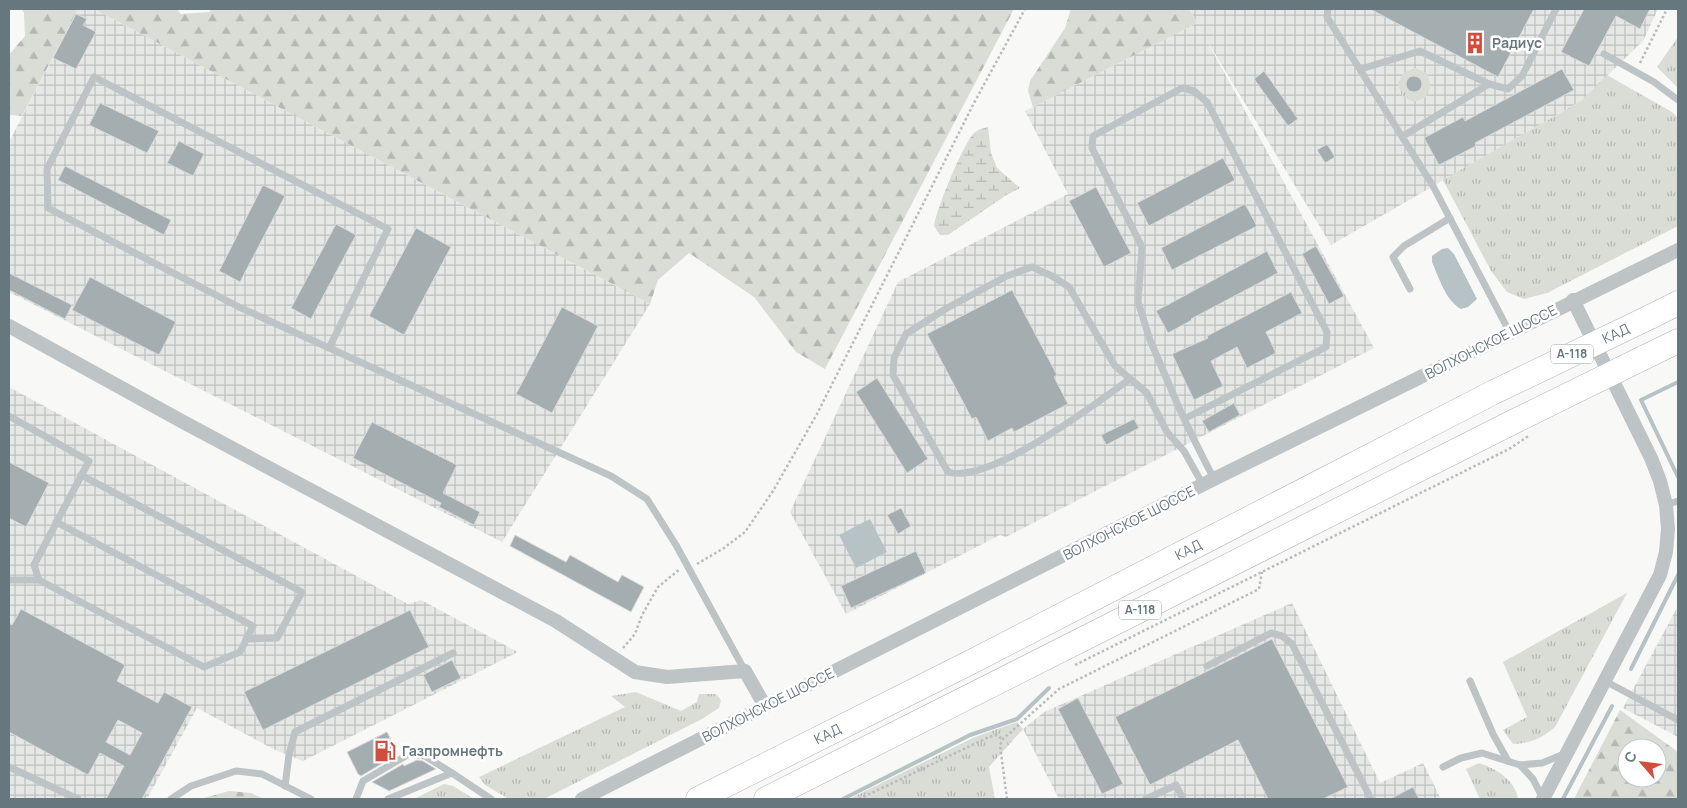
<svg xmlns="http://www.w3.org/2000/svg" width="1687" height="808" viewBox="0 0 1687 808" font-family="Manrope,sans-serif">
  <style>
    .industrial { fill: url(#industrial-grid) }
    .grass { fill: url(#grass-tufts); fill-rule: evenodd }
    .forest { fill: url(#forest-firs); fill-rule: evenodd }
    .wetland { fill: url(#wetland-marsh) }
    .water { fill: #b6c2c5 }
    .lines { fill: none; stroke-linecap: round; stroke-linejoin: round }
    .stream { stroke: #b6c2c5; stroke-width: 4 }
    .building { fill: #a4adb0; stroke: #dadad9; fill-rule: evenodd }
    .motorway-casing { stroke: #b2b6b9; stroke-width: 25 }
    .path { stroke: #b8bcbe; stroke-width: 2.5; stroke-dasharray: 2.5 2.5; stroke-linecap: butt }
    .service { stroke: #bec3c5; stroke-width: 7 }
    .minor { stroke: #bec3c5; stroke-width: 14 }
    .motorway { stroke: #fff; stroke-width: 24 }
    .motorway-bridge-casing { stroke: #b2b6b9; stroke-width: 25; stroke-linecap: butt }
    .motorway-bridge { stroke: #fff; stroke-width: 24 }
    .labels { text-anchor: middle; stroke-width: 5; stroke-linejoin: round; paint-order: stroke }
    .shield { fill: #fff; stroke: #94a0a5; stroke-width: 1 }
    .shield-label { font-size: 12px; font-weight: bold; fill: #66777e }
    .poi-label { font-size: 14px; font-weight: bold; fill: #66777e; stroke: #fff; text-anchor: start }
    .street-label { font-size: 14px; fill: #66777e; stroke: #fff }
  </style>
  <defs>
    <pattern id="industrial-grid" width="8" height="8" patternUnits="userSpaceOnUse" patternTransform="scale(1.25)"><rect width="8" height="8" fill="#e6e8e6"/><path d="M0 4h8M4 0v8" fill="none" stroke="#bec1c0"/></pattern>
    <pattern id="grass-tufts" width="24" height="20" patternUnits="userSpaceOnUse" patternTransform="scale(1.25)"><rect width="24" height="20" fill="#d9ddd6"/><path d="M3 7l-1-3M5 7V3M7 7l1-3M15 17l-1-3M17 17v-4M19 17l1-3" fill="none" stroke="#b4b8b3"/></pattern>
    <pattern id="forest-firs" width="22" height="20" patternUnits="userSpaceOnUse" patternTransform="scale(1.25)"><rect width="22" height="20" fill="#d9ddd6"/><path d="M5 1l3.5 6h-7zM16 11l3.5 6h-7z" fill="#b4b8b3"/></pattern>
    <pattern id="wetland-marsh" width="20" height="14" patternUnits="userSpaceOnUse" patternTransform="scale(1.25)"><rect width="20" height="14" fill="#d9ddd6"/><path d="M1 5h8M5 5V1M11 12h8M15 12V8" fill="none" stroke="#b4b8b3"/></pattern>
  </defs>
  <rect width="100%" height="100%" fill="#f8f8f6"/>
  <g class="industrial">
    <path d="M78 9H94L650 304 502 542 9 292V142Z"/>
    <path d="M1189 9H1658L1643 41 1581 101 1331 245 1206 39 1374 348 1006 537 1000 535 846 614 790 512 898 282 1068 194 1025 111 1197 23Z"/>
    <path d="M9 387 408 604 421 600 518 652 303 761 275 750 197 708 147 799H9Z"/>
    <path d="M1292 603 1380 783 1423 763 1441 799H1059L1023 729 1044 712Z"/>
    <path d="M1678 606V737L1623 708Z"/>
  </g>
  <g class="grass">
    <path d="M1678 37V88L1657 67Z"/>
    <path d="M1415 68 1427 73 1431 86 1426 97 1414 102 1402 96 1398 84 1403 73ZM1412 77H1418L1421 82 1420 89 1416 92 1410 91 1407 87V81Z"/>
    <path d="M1607 75 1672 112 1678 118V226L1547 293 1524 299 1507 292 1491 271 1443 180 1581 101Z"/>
    <path d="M1627 593 1555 727C1541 739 1531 743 1513 744L1503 730 1527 717 1503 662Z"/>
    <path d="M636 692 681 711 697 702 699 694H716L721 700 719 708 702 719 544 799H509L485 785 479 777 625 707 611 696Z"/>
    <path d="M1017 722 1023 729 989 767 995 799H849L975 737Z"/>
    <path d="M1479 763C1497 769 1515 780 1518 799H1480L1466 769Z"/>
    <path d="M444 784 453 786 474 799H414Z"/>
  </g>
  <g class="forest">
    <path d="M22 9H78L22 116 9 115V55L25 36 24 13Z"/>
    <path d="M94 9H177L181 14 209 12 212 9H1014L825 369 796 352 754 297 689 253 658 280 650 304Z"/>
    <path d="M1071 9H1189L1197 23 1033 107 1028 91 1030 81 1065 28Z"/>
    <path d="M1620 710 1678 752V799H1574ZM1627 748H1657V778H1627Z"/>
    <path d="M229 791 251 793 264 799H201Z"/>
  </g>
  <path class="wetland" d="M988 127 991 153 997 168 1020 188 1005 196 948 235H940L934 226C937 208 962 146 974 133 977 130 984 128 988 127Z"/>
  <g class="water">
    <path d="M1448 248 1454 254 1477 299 1468 307 1461 309C1445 300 1439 277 1432 262V256L1442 249Z"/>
    <path d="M870 519 887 552 856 568 839 535Z"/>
  </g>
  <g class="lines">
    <g class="stream">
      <path d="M1678 477 1641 400 1678 382"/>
      <path d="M1631 669 1678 575"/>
      <path d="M843 799 970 735 1017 719 1049 688"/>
      <path d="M1563 799 1612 706"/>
    </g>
  </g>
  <g class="building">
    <path d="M1370 9H1534L1498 77Z"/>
    <path d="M1584 9H1650L1640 29 1616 16 1589 66 1561 52Z"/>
    <path d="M76 14 87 19 83 25 96 32 76 69 53 58Z"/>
    <path d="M1562 69 1574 90 1475 143 1476 146 1439 165 1424 138 1463 117 1465 121Z"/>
    <path d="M1264 71 1298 119 1288 126 1254 79Z"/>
    <circle cx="1414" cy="84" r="8"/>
    <path d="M100 103 159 131 147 153 89 125Z"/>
    <path d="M179 141 204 154 193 176 167 163Z"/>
    <path d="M1327 144 1335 157 1325 163 1317 150Z"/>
    <path d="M1223 158 1235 180 1149 226 1137 203Z"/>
    <path d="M65 166 171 220 164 235 58 180Z"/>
    <path d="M263 185 285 196 240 282 219 271Z"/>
    <path d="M1096 187 1131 253 1104 267 1069 201Z"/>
    <path d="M1245 204 1257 226 1172 270 1161 248Z"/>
    <path d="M336 224 356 235 311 319 291 308Z"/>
    <path d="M416 228 451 247 404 335 369 316Z"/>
    <path d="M1316 246 1344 296 1329 304 1302 254Z"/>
    <path d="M1267 251 1278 273 1191 319 1192 320 1168 333 1156 311Z"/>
    <path d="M9 273 72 305 65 319 9 290Z"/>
    <path d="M90 277 176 322 159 355 72 310Z"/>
    <path d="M1012 290 1057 375 1054 377 1068 404 1014 432 1012 428 988 441 976 417 972 419 927 334Z"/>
    <path d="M1291 292 1302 313 1266 332 1276 353 1247 368 1237 347 1211 361 1223 386 1194 400 1172 354 1208 338 1207 336Z"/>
    <path d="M562 307 598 326 552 413 516 394Z"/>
    <path d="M877 378 928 459 907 473 856 392Z"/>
    <path d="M1234 403 1240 415 1209 432 1202 421Z"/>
    <path d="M1134 419 1139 428 1106 445 1101 435Z"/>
    <path d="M372 422 457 465 443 493 480 512 474 525 439 507 441 503 353 458Z"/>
    <path d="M9 462 49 483 26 527 9 518Z"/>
    <path d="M901 508 911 526 898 534 887 515Z"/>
    <path d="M515 535 566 562 570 555 618 582 622 575 644 587 631 612 510 546Z"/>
    <path d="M916 551 926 573 851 608 841 586Z"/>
    <path d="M21 609 125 665 117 681 158 703 164 692 192 707 142 799H106L124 766 100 753 88 775 9 732V623L12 625ZM118 720 142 733 130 755 106 742Z"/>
    <path d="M410 610 429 647 263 730 244 692Z"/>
    <path d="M1272 639 1348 787 1323 799H1268L1238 740 1150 785 1115 717Z"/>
    <path d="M452 660 461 678 432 692 423 675Z"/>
    <path d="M1078 698 1123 784 1102 794 1058 709Z"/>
    <path d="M387 732 398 754 361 776 358 774 347 752Z"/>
    <path d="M417 760 423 761 436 769 389 791 372 782 403 764 404 766Z"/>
    <path d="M1413 787 1419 799H1390Z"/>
  </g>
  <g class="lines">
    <g class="motorway-casing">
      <g id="motorway">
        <path d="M1650 317 1678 303"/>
        <path d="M1643 358 1678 341"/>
        <path id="s1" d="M698 799 971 662 1494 392"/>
        <path d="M766 799 1515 421"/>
      </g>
    </g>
    <g class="path">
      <path d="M1640 63 1667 9"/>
      <path d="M697 564 724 548 745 532 773 491 817 414 974 103 1025 9"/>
      <path d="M623 648 635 634 642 615 658 587 680 569"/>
      <path d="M1075 665 1509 449 1530 435"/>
      <path d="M859 799 989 737 996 735 1003 739"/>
      <path d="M1007 799 1000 745 1003 739 1059 689 1259 589 1262 572"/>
    </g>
    <g class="service">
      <path d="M1328 9 1327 17 1433 186 1510 333"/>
      <path d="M1604 54 1654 82 1678 100"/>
      <path d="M1361 69 1420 51 1489 84 1403 136"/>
      <path d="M1489 84 1508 89 1522 76 1556 9"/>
      <path d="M1410 289 1393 257 1404 246 1450 218"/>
      <path d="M329 348 388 229 94 77 47 169 48 208 239 307 611 476 647 499 676 545 745 671"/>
      <path d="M1130 379C1095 404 989 485 948 472L893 375 894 358 906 334 947 308 1007 276 1032 267 1052 276 1069 287 1115 366 1147 393 1167 432 1184 451 1203 485"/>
      <path d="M9 416 89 461 34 565 39 580"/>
      <path d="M1184 419 1326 347 1327 332 1207 102 1194 91 1182 88 1093 136 1092 148 1142 247 1138 302 1150 340 1180 410C1191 434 1202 456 1214 479"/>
      <path d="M81 475 302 592 277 638 246 639"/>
      <path d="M1666 505 1678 501"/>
      <path d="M9 580H39L204 667 240 652 253 626 56 522"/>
      <path d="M1207 666 1271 633 1282 636 1292 644 1371 799"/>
      <path d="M1470 681 1493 734 1508 761"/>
      <path d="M1605 681 1678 720"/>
      <path d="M1520 765 1533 779 1543 799"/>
      <path d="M9 767 78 799"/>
      <path d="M1443 767 1461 758 1482 753 1520 765 1542 763 1564 754"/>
      <path d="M285 786 289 755 295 732 453 653"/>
      <path d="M171 799 191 786 236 771 262 774 311 799"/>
      <path d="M356 799 363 781 409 754 425 756 452 773"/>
      <path d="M388 799 452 773 491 799"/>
      <path d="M1146 799 1176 785 1183 799"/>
    </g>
    <g class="minor">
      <path d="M9 326 185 423 556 621 635 672 667 677 745 671 765 706"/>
      <path d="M582 799 1214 479 1678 250"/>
      <path d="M1543 799 1660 575 1666 552 1668 529 1666 505 1660 481 1651 458 1573 300"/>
    </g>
    <use href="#motorway" class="motorway"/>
    <g class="motorway-bridge-casing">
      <g id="motorway-bridge">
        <path id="s2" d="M1494 392 1650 317"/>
        <path d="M1515 421 1643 358"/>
      </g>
    </g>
    <use href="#motorway-bridge" class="motorway-bridge"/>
  </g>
  <defs>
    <g id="building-bare" transform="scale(1.725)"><path d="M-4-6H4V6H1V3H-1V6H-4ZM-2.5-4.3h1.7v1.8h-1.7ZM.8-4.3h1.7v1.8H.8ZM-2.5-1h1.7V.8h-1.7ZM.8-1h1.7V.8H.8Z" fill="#d14d3d" stroke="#fff" stroke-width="2.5" paint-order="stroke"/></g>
    <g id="fuel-bare" transform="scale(1.725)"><path d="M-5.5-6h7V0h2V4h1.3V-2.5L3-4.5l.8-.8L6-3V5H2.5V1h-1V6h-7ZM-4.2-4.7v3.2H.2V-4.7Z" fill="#d14d3d" stroke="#fff" stroke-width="2.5" paint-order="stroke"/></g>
  </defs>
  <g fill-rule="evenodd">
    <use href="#building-bare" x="1475" y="43"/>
    <use href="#fuel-bare" x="385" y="751"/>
  </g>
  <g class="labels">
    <g class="shield">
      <rect x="1551" y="344.5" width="42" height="19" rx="4"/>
      <rect x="1119" y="600.5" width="42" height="19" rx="4"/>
    </g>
    <g class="shield-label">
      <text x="1572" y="358">А-118</text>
      <text x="1140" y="614">А-118</text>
    </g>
    <g class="poi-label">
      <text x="1492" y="48">Радиус</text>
      <text x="402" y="756">Газпромнефть</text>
    </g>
    <g class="street-label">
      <text dy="5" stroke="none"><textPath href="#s2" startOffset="135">КАД</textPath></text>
      <text transform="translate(1491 342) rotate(-27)" y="5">ВОЛХОНСКОЕ ШОССЕ</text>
      <text transform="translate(1129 523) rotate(-27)" y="5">ВОЛХОНСКОЕ ШОССЕ</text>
      <text dy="5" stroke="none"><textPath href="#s1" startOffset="550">КАД</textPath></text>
      <text transform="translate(768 705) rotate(-27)" y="5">ВОЛХОНСКОЕ ШОССЕ</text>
      <text dy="5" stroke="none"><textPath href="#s1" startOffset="145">КАД</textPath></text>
    </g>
  </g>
  <rect width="1687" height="808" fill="none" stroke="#66777e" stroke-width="20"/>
  <g transform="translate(1642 763) rotate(298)"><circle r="24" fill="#ffffff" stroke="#c2c9cb"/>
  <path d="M0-4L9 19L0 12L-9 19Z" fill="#d14d3d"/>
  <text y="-8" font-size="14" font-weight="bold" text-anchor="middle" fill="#66777e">С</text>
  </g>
</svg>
